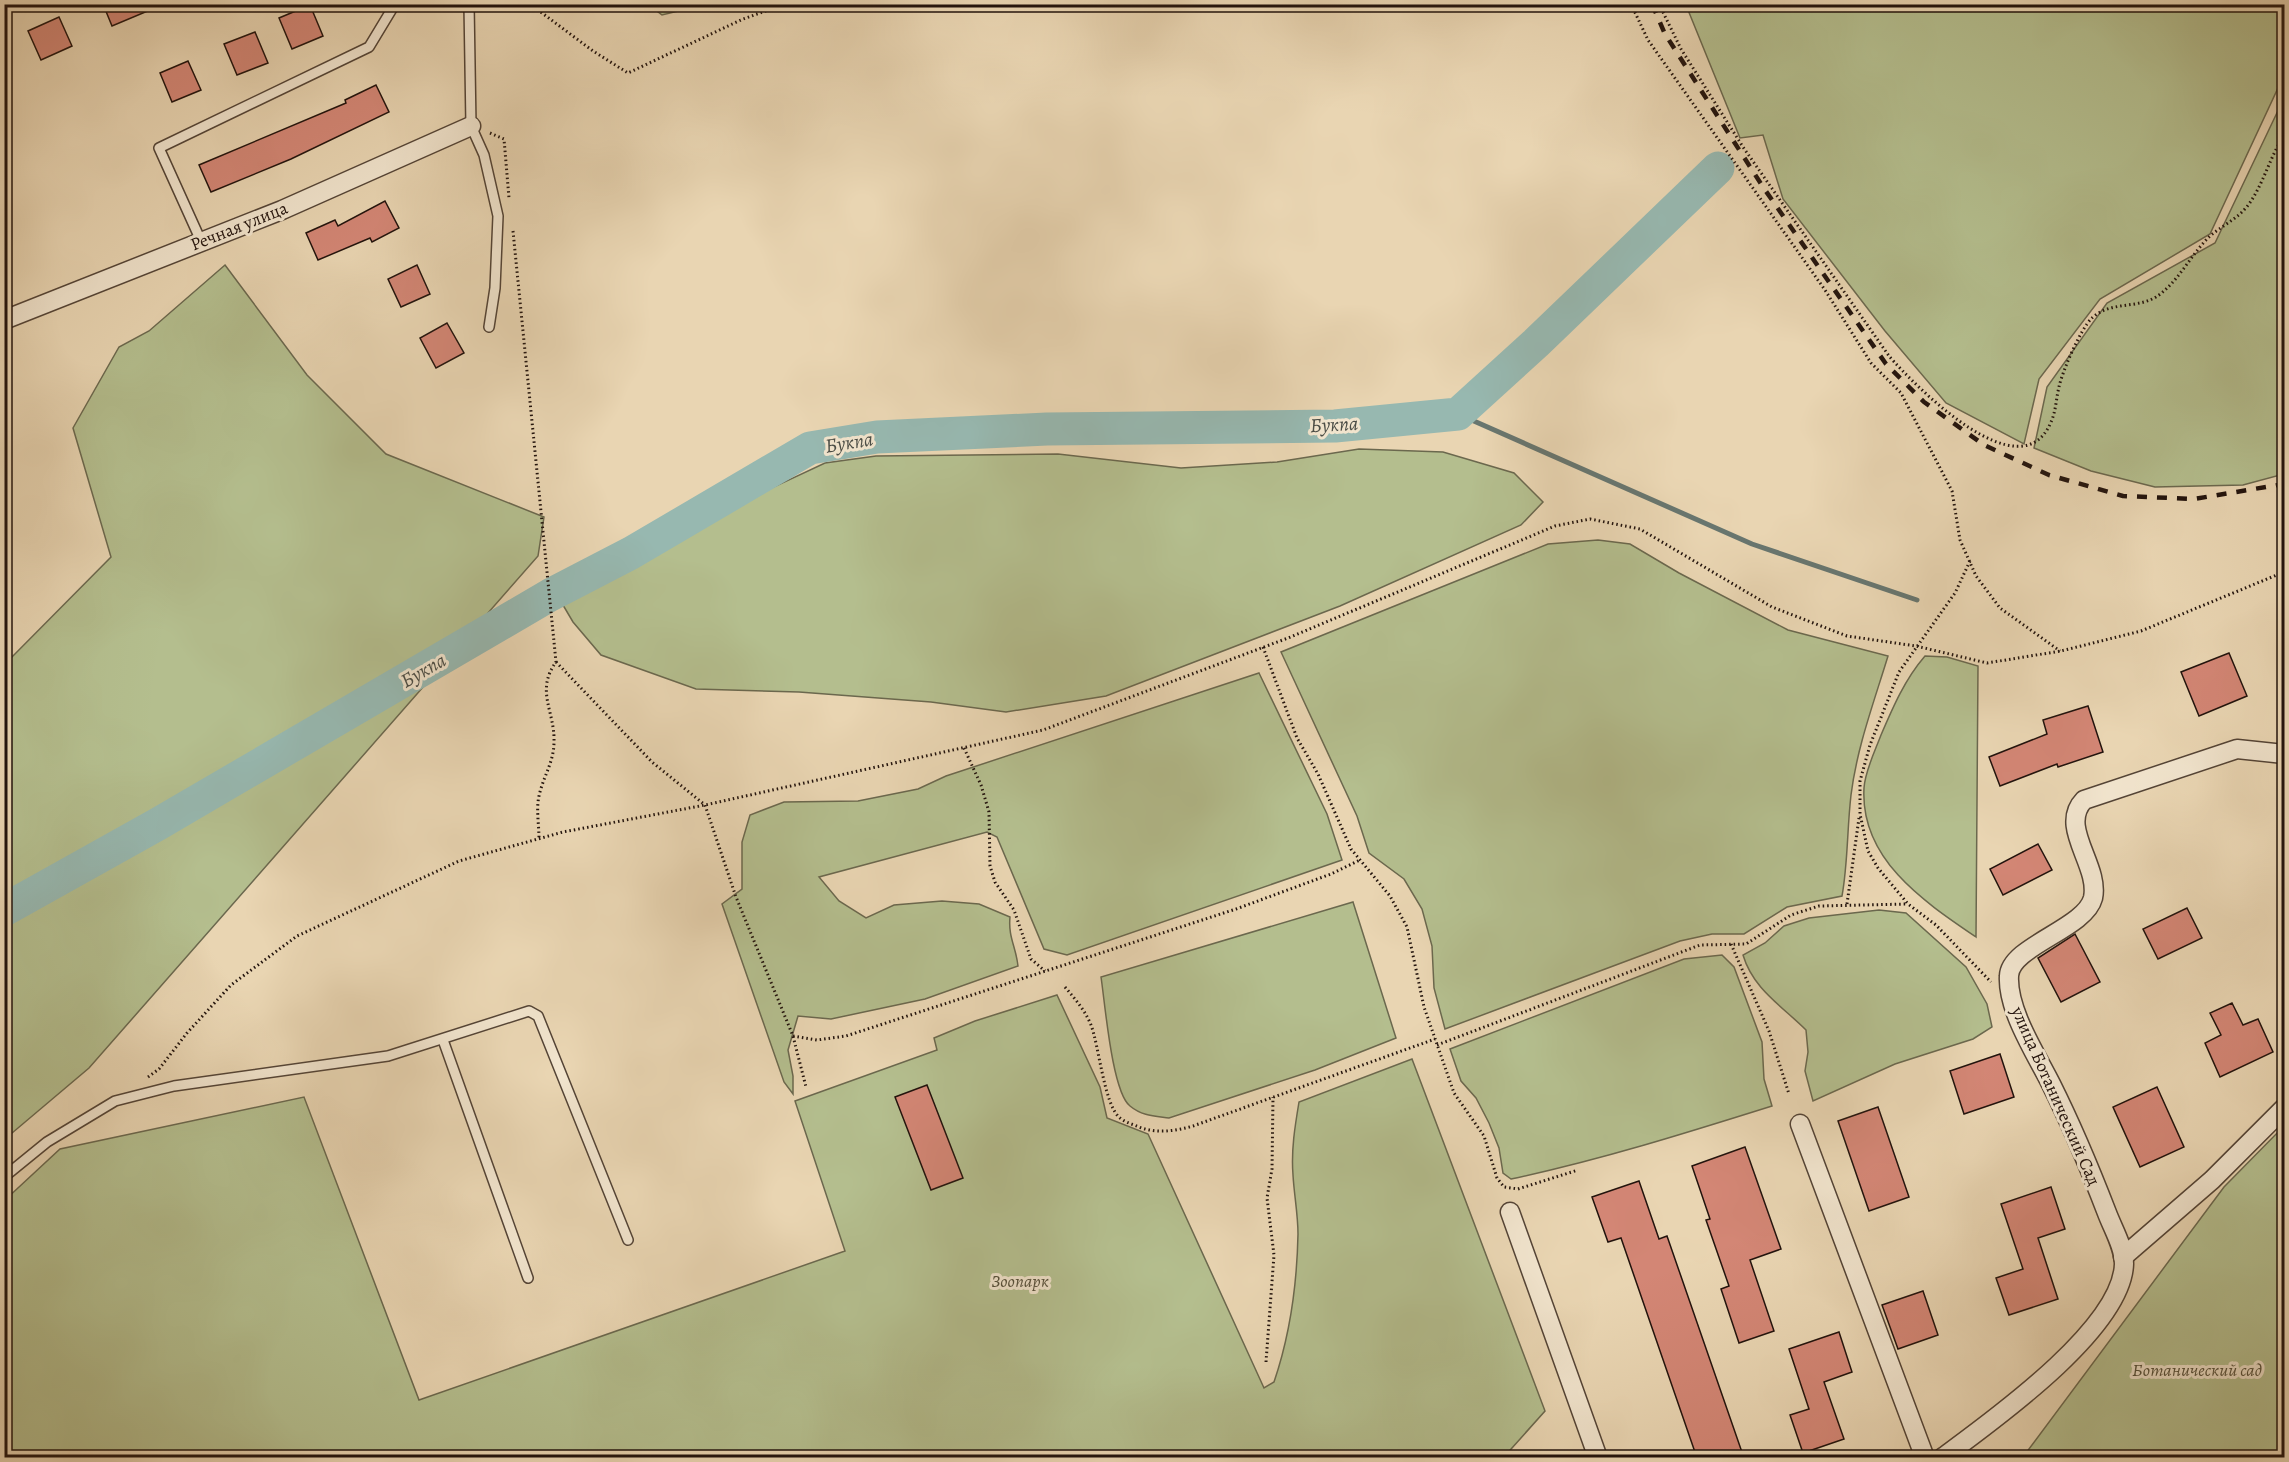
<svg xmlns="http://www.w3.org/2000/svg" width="2289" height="1462" viewBox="0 0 2289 1462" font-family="Alegreya,serif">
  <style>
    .green { fill: #b4be8e; stroke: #6b684e; stroke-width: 1.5 }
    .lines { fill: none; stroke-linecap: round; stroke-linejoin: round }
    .stream { stroke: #68766f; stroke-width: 5 }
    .river { stroke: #97b8b0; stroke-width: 33 }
    .building { fill: #d38675; stroke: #22130d; stroke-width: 1.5 }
    .service-casing { stroke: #544436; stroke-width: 12 }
    .minor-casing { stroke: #544436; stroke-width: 21 }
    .path { stroke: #22130d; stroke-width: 3; stroke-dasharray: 1.5 3; stroke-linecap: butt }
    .service { stroke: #f1e4cd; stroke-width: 9 }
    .minor { stroke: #f1e4cd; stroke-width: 18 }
    .rail { stroke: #22130d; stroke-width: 4.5; stroke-dasharray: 10 10; stroke-linecap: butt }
    .labels { text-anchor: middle; stroke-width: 6; stroke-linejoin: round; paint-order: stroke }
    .street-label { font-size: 18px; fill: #22130d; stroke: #f1e4cd }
    .park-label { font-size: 18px; font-style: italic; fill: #554f3a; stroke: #f1e4cd }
    .water-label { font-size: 20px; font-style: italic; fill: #4b4d46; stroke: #f1e4cd }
  </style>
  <rect width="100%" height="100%" fill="#e9d5b2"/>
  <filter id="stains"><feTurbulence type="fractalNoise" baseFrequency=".00333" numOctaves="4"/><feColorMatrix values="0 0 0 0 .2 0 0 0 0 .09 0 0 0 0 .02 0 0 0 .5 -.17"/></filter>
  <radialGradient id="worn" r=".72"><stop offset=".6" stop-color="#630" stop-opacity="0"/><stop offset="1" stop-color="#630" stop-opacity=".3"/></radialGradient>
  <g class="green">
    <path d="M649 5H703L662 15Z"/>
    <path d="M1686 5H2284V75L2210 234 2100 299 2039 379 2024 444 1946 403 1885 331 1783 199 1763 135 1740 138Z"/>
    <path d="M2284 98V474L2243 485 2155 487 2091 471 2034 448 2047 387 2107 303 2215 243Z"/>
    <path d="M225 265 307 375 386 454 544 517 538 556 89 1068 5 1139V664L111 557 73 428 119 347 149 331Z"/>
    <path d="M1359 449 1443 452 1514 473 1543 502 1521 525 1340 606 1106 696 1006 712 931 702 799 692 696 689 601 655 573 622 560 600 746 500 825 463 876 456 1058 454 1181 468 1277 462Z"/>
    <path d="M1598 540 1630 544 1679 573 1788 630 1888 656C1874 702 1857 747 1851 795 1847 829 1848 863 1842 896L1787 907 1744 934H1712L1680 941 1445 1029 1434 988 1432 946 1422 909 1404 879 1369 853 1357 816 1281 652 1548 544Z"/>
    <path d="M1925 656 1947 657 1978 666 1976 937C1923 901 1860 859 1864 788 1865 771 1875 751 1881 735 1893 707 1905 679 1925 656Z"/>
    <path d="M1259 673 1327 814 1342 860 1067 955 1044 949 997 837 987 832 819 877 839 901 866 918 894 905 942 901 979 904 1010 917C1008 937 1016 947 1018 966L925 999 831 1019 798 1016 788 1050 793 1076V1094L784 1082 722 904 742 889V842L750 815 784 802 858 801 918 789 946 776Z"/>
    <path d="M1353 902 1396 1038 1315 1070 1169 1118C1154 1116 1142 1116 1130 1106 1112 1092 1105 1003 1101 977Z"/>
    <path d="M1879 910 1906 913 1966 967 1987 1004 1992 1027 1973 1039 1895 1064 1813 1101 1805 1071 1808 1052 1806 1030C1782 1006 1753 989 1743 955L1765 943 1784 926 1809 918Z"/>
    <path d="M1722 955 1734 967 1762 1042 1764 1079 1772 1106C1686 1133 1600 1160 1511 1179L1503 1173 1499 1148 1489 1123 1476 1098 1461 1081 1450 1049 1684 959Z"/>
    <path d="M1057 995 1100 1087 1107 1118 1148 1134 1264 1388 1274 1382C1290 1335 1297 1284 1298 1234 1298 1214 1294 1194 1293 1175 1291 1150 1295 1126 1299 1102L1412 1059 1545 1411 1503 1458H5V1200L60 1149 304 1097 419 1400 845 1251 795 1101 937 1050 934 1038 975 1021Z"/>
    <path d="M2284 1126V1457H2023L2224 1187Z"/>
  </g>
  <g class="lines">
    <path class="stream" d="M1458 414 1752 544 1917 600"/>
    <path class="river" d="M4 910 158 824 550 595 631 553 810 448 877 437 1047 429 1335 426 1458 414 1536 343 1718 168"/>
  </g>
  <g class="building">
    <path d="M103 4H162V5L112 26Z"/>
    <path d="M310 5 323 36 292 49 279 18Z"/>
    <path d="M59 17 72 46 41 60 28 31Z"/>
    <path d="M255 32 268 63 237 75 224 44Z"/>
    <path d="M188 61 201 90 172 102 160 73Z"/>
    <path d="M376 85 389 112 291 159 211 192 199 165 346 103 345 100Z"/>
    <path d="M385 201 399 228 372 242 370 238 318 260 306 233 335 220 338 226Z"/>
    <path d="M417 265 430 294 401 307 388 279Z"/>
    <path d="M447 323 464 353 436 368 420 338Z"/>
    <path d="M2229 653 2247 696 2199 716 2181 672Z"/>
    <path d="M2088 706 2103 752 2058 767 2057 764 2000 786 1989 757 2047 734 2043 720Z"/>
    <path d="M2038 844 2052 870 2003 895 1990 869Z"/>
    <path d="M2187 908 2202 938 2158 959 2143 929Z"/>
    <path d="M2075 934 2100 982 2061 1002 2038 958Z"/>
    <path d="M2232 1003 2243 1025 2258 1019 2273 1052 2220 1077 2205 1043 2221 1035 2210 1013Z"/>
    <path d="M2000 1054 2014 1097 1964 1114 1950 1071Z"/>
    <path d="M927 1085 963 1178 931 1190 895 1097Z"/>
    <path d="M2157 1087 2184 1147 2140 1167 2113 1107Z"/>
    <path d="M1878 1107 1909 1197 1869 1211 1838 1121Z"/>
    <path d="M1745 1147 1781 1249 1750 1260 1774 1331 1739 1343 1721 1289 1729 1286 1706 1220 1710 1219 1692 1166Z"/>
    <path d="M1639 1181 1659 1239 1667 1236 1744 1458H1697L1621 1238 1608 1242 1592 1197Z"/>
    <path d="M2051 1187 2065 1229 2038 1238 2058 1299 2009 1315 1996 1278 2023 1269 2001 1204Z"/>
    <path d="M1923 1291 1938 1335 1898 1349 1882 1305Z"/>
    <path d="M1839 1332 1852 1372 1824 1382 1844 1439 1803 1453 1790 1415 1809 1409 1789 1349Z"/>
  </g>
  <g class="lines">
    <g class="service-casing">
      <g id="service">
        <path d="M469 4 471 126 484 155 498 216 495 288 489 327"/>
        <path d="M201 241 159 148 369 47 395 4"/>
        <path d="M443 1040 528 1278"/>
        <path d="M4 1177 47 1142 115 1101 174 1086 388 1056 529 1011 538 1016 628 1240"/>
      </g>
    </g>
    <g class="minor-casing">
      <g id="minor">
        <path d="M4 320 282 210 471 126"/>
        <path d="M1800 1124 1925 1458"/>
        <path d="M1510 1212 1598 1458"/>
        <path d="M2123 1257 2212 1180 2284 1108"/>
        <path d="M1942 1458C1992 1421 2122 1329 2124 1264 2124 1247 2113 1229 2107 1213 2090 1169 2072 1126 2051 1084 2036 1054 2007 1010 2009 976 2010 946 2085 929 2093 898 2100 865 2058 827 2084 800L2237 749 2284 754"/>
      </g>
    </g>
    <g class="path">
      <path d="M525 4 534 7 593 51 628 73 743 19 785 4"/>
      <path d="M1631 4 1648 40 1825 290 1871 363 1901 393 1952 491 1960 540 1976 576 2000 608 2060 651"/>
      <path d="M1659 4 1681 49 1743 147 1889 356C1915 386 2021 494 2051 422 2056 411 2056 399 2059 387 2062 372 2081 328 2092 318 2110 301 2136 309 2156 297 2178 283 2191 254 2210 236 2223 225 2239 218 2249 204 2264 183 2270 156 2284 136"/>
      <path d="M490 133 504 139 509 198"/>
      <path d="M513 231 556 662C535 691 555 711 554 742 554 762 543 777 539 796 536 809 539 825 539 838"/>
      <path d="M1970 561 1955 593 1899 672 1870 745 1860 781V814L1868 851 1878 868 1908 904 1936 925 1991 982"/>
      <path d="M1263 647 1297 738 1318 774 1351 849 1390 896 1407 927 1424 1007 1454 1093 1484 1136 1497 1178 1504 1187 1518 1189 1578 1170"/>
      <path d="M556 662 652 762 705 805 736 897 793 1036 806 1087"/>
      <path d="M964 748 981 785 989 812 990 866 995 882 1014 910 1031 959 1045 971"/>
      <path d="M1847 904 1859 818"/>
      <path d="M1731 944 1769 1031 1789 1094"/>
      <path d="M1065 987C1075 999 1085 1010 1091 1025 1099 1046 1104 1103 1119 1117 1124 1122 1132 1124 1139 1127 1157 1134 1175 1131 1193 1126L1435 1039"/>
      <path d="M793 1036 817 1040 846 1036 1236 909 1331 874 1360 860"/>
      <path d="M1437 1045 1700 945 1746 944 1791 915 1819 906 1908 904"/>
      <path d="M148 1077 159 1069 187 1033 231 985 297 936 459 861 563 832 705 805 1043 730 1288 638 1555 526 1590 519 1640 529 1772 607 1847 636 1916 646 1987 663 2061 651 2141 631 2284 572"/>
      <path d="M1266 1362 1274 1255 1267 1198 1272 1169 1273 1097"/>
    </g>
    <use href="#service" class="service"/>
    <use href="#minor" class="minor"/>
    <path class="rail" d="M1652 4 1665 34 1763 187 1886 364 1924 402 1984 445 2049 475 2123 496 2194 499 2284 484"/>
  </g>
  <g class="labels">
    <g class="street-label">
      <text transform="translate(239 226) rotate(-22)" y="6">Речная улица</text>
      <text transform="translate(2056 1096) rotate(66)" y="6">улица Ботанический Сад</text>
    </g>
    <g class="park-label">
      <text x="1020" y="1287">Зоопарк</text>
      <text x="2197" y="1376">Ботанический сад</text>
    </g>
    <g class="water-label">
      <text transform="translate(1334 424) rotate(-3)" y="7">Букпа</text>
      <text transform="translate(849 442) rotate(-9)" y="7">Букпа</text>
      <text transform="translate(423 670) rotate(-30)" y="7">Букпа</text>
    </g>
  </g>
  <rect width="2289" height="1462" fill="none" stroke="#e9d5b2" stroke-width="24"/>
  <rect x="6" y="6" width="2277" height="1450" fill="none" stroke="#22130d" stroke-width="3"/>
  <rect x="12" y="12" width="2265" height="1438" fill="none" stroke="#22130d" stroke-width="1.5"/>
  <rect width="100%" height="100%" filter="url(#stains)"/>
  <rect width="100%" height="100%" fill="url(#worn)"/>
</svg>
